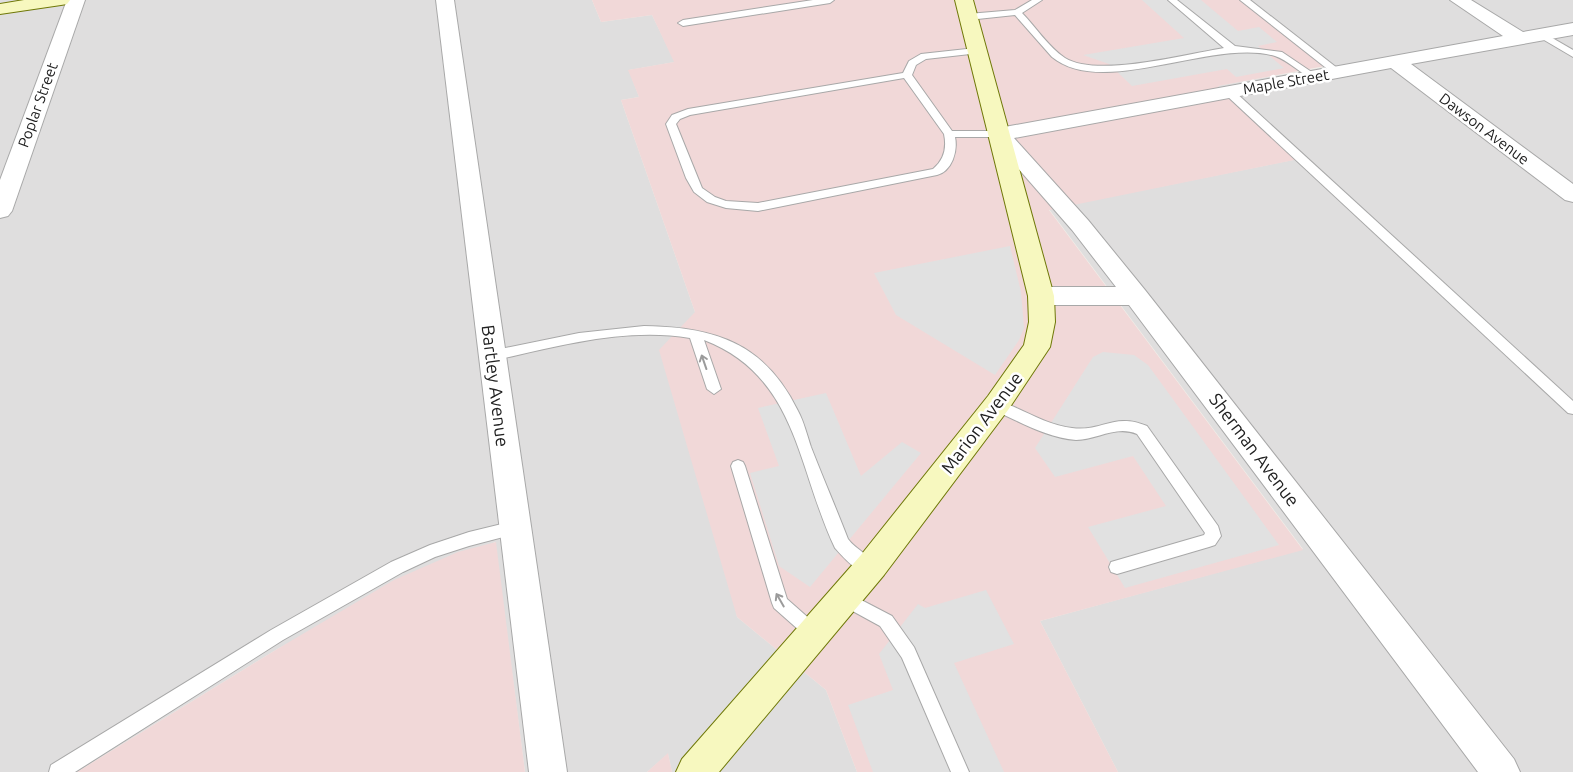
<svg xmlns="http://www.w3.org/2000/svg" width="1573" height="772" viewBox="0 0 1573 772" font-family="Ubuntu,sans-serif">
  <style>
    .residential { fill: #dfdede }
    .commercial { fill: #f1d8d8 }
    .parking { fill: #e1e1e1 }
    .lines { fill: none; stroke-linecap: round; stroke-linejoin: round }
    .lane-casing { stroke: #a8a8a8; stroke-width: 2 }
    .street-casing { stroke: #a8a8a8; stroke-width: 2 }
    .secondary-casing { stroke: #6f7808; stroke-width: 2 }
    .lane { fill: #fff; fill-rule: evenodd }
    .street { fill: #fff; fill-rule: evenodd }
    .secondary { fill: #f7f8bf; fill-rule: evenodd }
    .oneway { stroke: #9b9b9b }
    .labels { text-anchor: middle; stroke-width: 5; stroke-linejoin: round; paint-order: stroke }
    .far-street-label { font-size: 15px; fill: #212121; stroke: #fff }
    .street-label { font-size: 18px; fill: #212121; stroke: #fff }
  </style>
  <rect width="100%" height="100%" fill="#f1eee8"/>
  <g class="residential">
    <path d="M0 0H592L601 22 652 15 675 62 629 70 639 97 621 100 695 312 737 617 826 690 857 772H672L668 754 647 772H525L495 542 279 648 77 772H0Z"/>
    <path d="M1241 0H1573V772H1118L1040 621 1303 549 1049 209 1298 159 1217 86 1325 67Z"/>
  </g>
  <g class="commercial">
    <path d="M592 0H1241L1325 66 1218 86 1299 159 1049 210 1303 550 1040 621 1118 772H857L826 690 737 617 659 350 695 312 621 100 639 97 628 70 674 62 652 15 601 22Z"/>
    <path d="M496 542 525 772H77L279 648 394 580 458 552Z"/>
    <path d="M668 753 672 772H647Z"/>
  </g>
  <g class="parking">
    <path d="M1142 0H1201L1238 31 1259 27 1277 42 1258 46 1284 68 1236 77 1227 69 1132 86 1109 64 1083 55 1184 38Z"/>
    <path d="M1010 246 1021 292 1024 328 1019 340 995 375 896 315 874 273Z"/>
    <path d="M1103 352 1134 355 1148 365 1279 545 1125 588 1088 527 1166 506 1133 456 1055 477 1035 448 1093 357Z"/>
    <path d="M826 393 861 476 902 442 921 453 810 587 779 566 750 473 779 466 758 408Z"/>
    <path d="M986 590 1014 644 954 663 1004 772H873L848 705 893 690 879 654 918 604 925 608Z"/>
  </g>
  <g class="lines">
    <g class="lane-casing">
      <g id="lane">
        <path d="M813 0H834L830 3 683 26 678 23 683 20Z"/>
        <path d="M1032 0H1042L1022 13C1036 27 1048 47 1065 58 1097 78 1187 54 1224 48L1168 0H1177L1235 46 1282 52 1319 77 1311 79C1300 72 1287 60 1275 56 1212 38 1103 99 1052 57L1015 15 968 20 963 17 968 14 1015 10Z"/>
        <path d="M1240 0H1250L1341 71V75H1335Z"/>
        <path d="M1542 32 1573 50V57L1539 37 1537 35Z"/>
        <path d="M976 48 981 51 979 53 926 59 916 65 912 75 952 131H999L1004 134 999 137H955C958 151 952 171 937 175L758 211 726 208 707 202 694 192 686 178 666 124 672 115 688 109 903 73 909 61 921 54ZM904 78 944 134C947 148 944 160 933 169L758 203 726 201 715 197 702 188 676 124 680 119 690 115Z"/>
        <path d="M1230 90 1234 91 1573 401V414L1568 413 1226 95 1225 93Z"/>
        <path d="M644 326C715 327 765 343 798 411 804 422 807 435 811 447 823 478 836 508 848 539 856 550 872 556 878 568L876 573C861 578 844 558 835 548 797 469 798 376 704 340L721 389 714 394 707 389 690 338C624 327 555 347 491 361L484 356 491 351 579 333Z"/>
        <path d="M996 400C1022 408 1045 425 1072 428 1102 432 1114 412 1147 426L1218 526 1221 536 1215 545 1209 547 1117 574 1111 572 1109 567 1111 562 1204 535 1205 533 1137 434C1116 425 1097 440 1076 440 1046 438 1017 420 991 409L989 405 991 401Z"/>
        <path d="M738 460 743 462 745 466 787 599 821 629 823 634 821 639 815 642 809 639 774 608 772 603 731 466 733 462Z"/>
        <path d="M514 521 519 523 522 528 519 533 469 546 435 557 403 572 283 640 75 772H49L51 765 271 630 391 562 430 545 469 532Z"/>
        <path d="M844 591 892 616 914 647 969 772H951L902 658 880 626 838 603 836 598 838 593Z"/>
      </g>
    </g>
    <g class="street-casing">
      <g id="street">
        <path d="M67 0H85L12 211 8 216 0 218V180Z"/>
        <path d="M436 0H454L567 772H529Z"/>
        <path d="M1450 0H1471L1523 32 1573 23V35L1411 64 1573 184V202L1565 200 1391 68 1014 138 1088 220 1145 290 1514 759 1520 772H1478L1129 305H1041L1032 302 1028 296 1032 290 1041 287H1116L1072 230 988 134 992 130 999 128 1503 36Z"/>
      </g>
    </g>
    <g class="secondary-casing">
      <g id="secondary">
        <path d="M24 0H70L67 4 61 5 0 14V4Z"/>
        <path d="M955 0H973L1054 296 1055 322 1050 347 1008 410 884 575 719 772H676L682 759 861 555 988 396 1024 345 1029 322 1028 296Z"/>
      </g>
    </g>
    <use href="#lane" class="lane"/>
    <use href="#street" class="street"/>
    <use href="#secondary" class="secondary"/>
  </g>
  <defs><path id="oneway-shaft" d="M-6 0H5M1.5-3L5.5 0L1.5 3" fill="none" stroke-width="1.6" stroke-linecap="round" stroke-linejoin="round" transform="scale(1.25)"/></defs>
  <g class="oneway">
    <use href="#oneway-shaft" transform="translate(704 362) rotate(-109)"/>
    <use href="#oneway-shaft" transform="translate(780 600) rotate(-120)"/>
  </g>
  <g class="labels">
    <g class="far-street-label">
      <text transform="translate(1286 82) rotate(-10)" y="5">Maple Street</text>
      <text transform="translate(38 105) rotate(-70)" y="5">Poplar Street</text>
      <text transform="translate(1484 129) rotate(37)" y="5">Dawson Avenue</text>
    </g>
    <g class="street-label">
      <text transform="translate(495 386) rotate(83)" y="6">Bartley Avenue</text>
      <text transform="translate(982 423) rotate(-53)" y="6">Marion Avenue</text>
      <text transform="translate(1254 450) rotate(53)" y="6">Sherman Avenue</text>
    </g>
  </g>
</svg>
